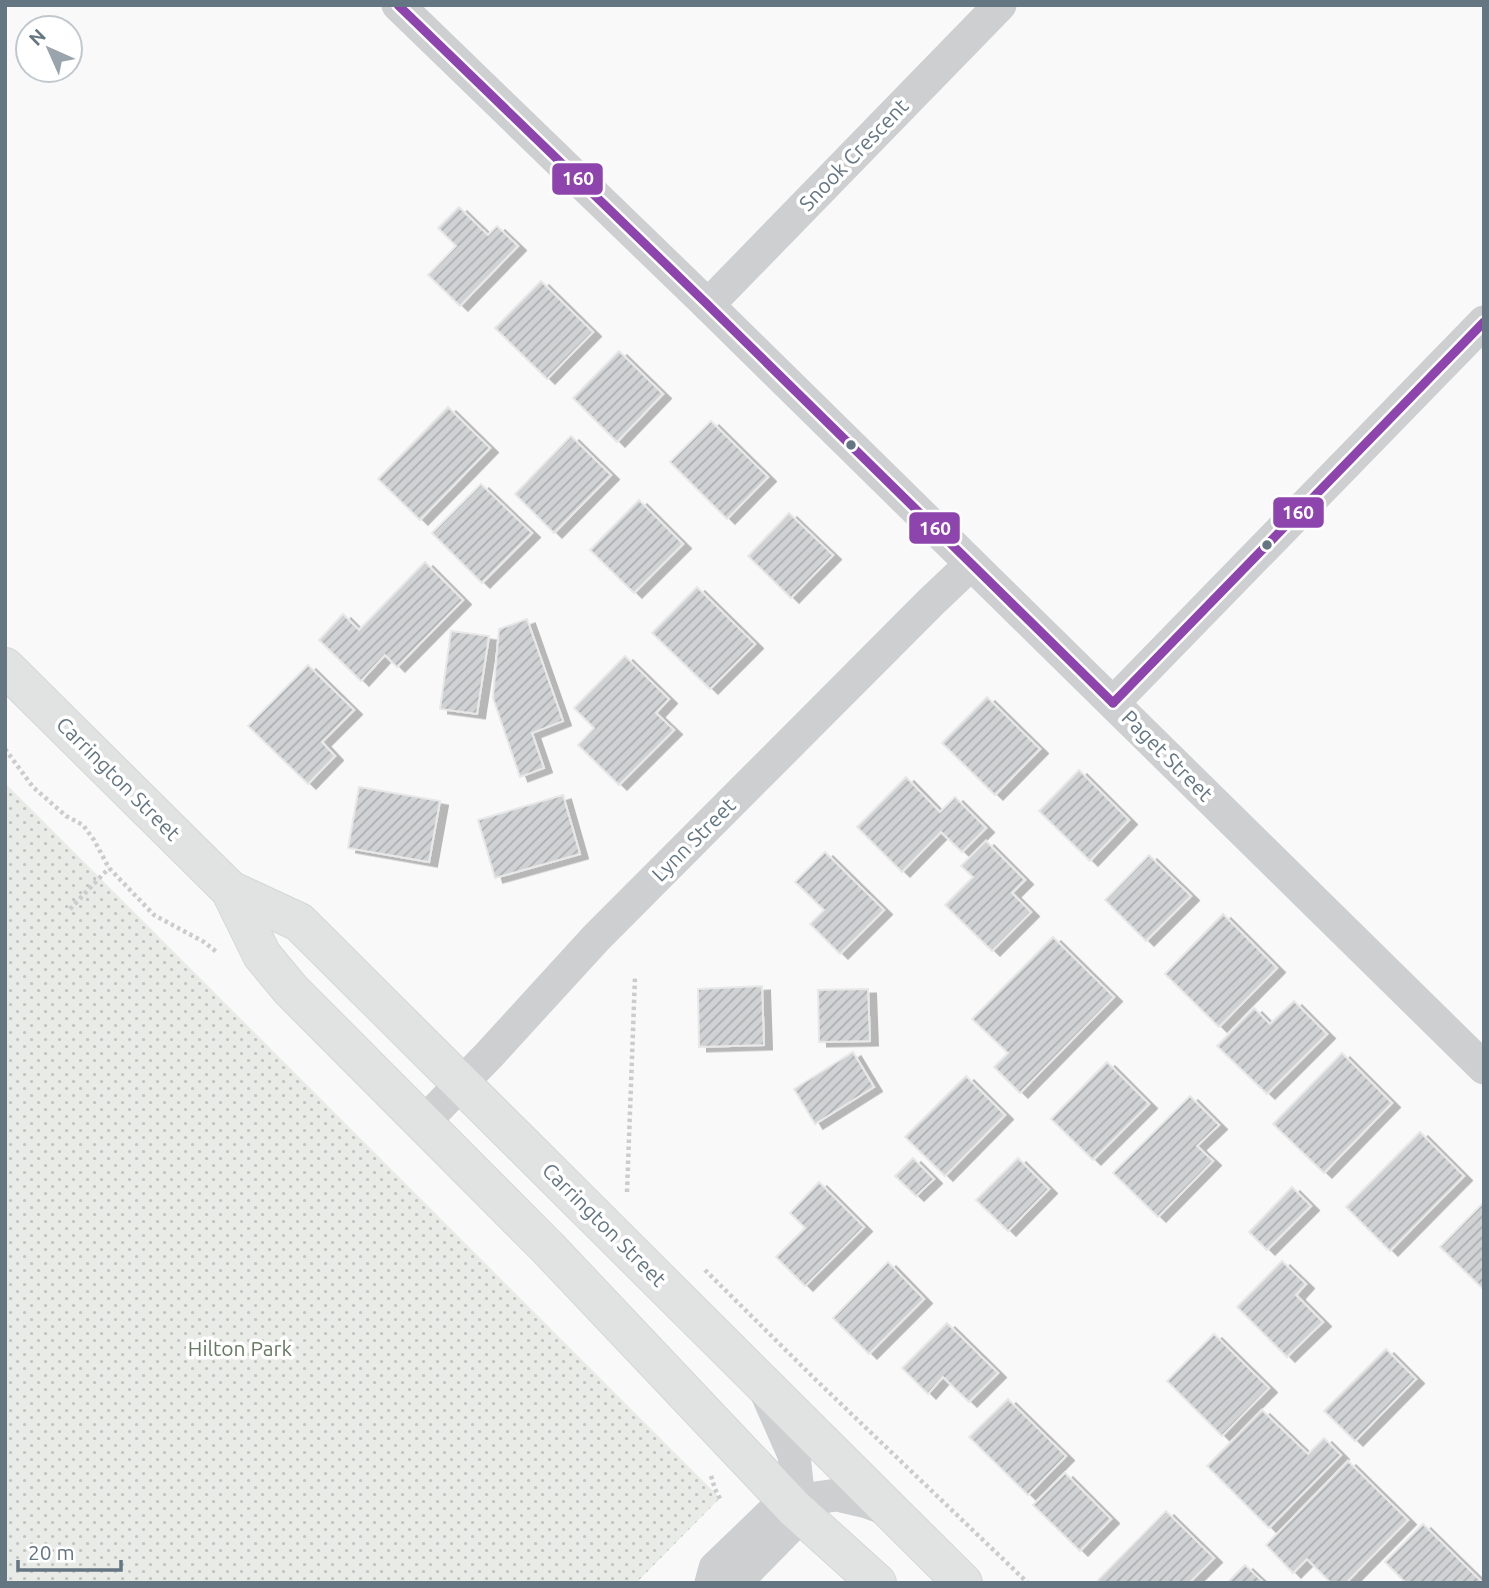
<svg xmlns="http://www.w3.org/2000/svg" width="1489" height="1588" viewBox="0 0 1489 1588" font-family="Ubuntu,sans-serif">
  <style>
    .park { fill: url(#park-dots) }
    .building { fill: url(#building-hatch); stroke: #e8e8e8; stroke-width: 2; filter: url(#shadow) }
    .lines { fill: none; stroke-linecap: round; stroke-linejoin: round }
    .secondary-casing { stroke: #d5d6d7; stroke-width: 40 }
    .path { stroke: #cbcccd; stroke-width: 4.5; stroke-dasharray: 3.5 3.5; stroke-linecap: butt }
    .minor { stroke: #cecfd0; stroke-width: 33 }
    .secondary { stroke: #e1e2e2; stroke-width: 38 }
    .bus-1-casing { stroke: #fff; stroke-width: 14 }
    .bus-1 { stroke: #8e44ad; stroke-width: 9 }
    .bus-dot { fill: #657683; stroke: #fff; stroke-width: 2.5 }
    .labels { text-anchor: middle; stroke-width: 7; stroke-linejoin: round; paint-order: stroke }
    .street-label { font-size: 21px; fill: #657683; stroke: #fff }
    .park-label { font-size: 21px; fill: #687a64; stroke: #fff }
    .line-badge { stroke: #fff; stroke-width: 2.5 }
    .badge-label { font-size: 19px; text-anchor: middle; font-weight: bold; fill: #fff }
  </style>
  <defs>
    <pattern id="park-dots" width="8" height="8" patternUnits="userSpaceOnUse" patternTransform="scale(1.75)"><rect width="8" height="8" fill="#e8ebe6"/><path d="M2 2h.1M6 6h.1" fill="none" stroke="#c0c3c0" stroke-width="1.8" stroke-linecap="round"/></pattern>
    <pattern id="building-hatch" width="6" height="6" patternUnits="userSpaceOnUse" patternTransform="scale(1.75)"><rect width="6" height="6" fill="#d0d2d3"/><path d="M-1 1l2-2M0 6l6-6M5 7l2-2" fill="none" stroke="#acafb1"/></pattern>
    <filter id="shadow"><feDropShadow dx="8" dy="4.5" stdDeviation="0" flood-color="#0004"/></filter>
  </defs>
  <rect width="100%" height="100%" fill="#f9f9f9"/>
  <path class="park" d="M5 783 720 1498 636 1583H5Z"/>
  <g class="building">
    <path d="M459 207 488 235 497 226 518 246 460 306 428 275 456 246 438 228Z"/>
    <path d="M541 281 593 332 547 379 495 328Z"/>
    <path d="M619 351 663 394 617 442 573 398Z"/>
    <path d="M448 407 490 448 420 520 378 479Z"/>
    <path d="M711 421 768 477 727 519 670 462Z"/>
    <path d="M571 436 611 475 554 533 515 494Z"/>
    <path d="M481 484 532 533 482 583 432 533Z"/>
    <path d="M639 500 683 544 634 593 590 550Z"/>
    <path d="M789 513 833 555 791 598 748 556Z"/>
    <path d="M425 562 463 600 397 667 385 655 361 681 319 640 343 614 359 630Z"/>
    <path d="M697 587 755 644 710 689 652 633Z"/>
    <path d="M527 619 563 721 532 733 544 768 520 777 493 698 499 629Z"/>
    <path d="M451 631 489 636 477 714 440 709Z"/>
    <path d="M625 656 669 699 656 713 674 730 619 785 578 745 594 728 574 708Z"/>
    <path d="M308 665 354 710 322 742 335 756 308 784 248 726Z"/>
    <path d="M987 697 1040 749 995 795 942 743Z"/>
    <path d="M1079 770 1129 820 1090 861 1039 811Z"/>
    <path d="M906 777 940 812 955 797 986 828 962 852 941 832 902 872 857 827Z"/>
    <path d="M359 787 440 801 429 862 348 848Z"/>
    <path d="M563 795 580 854 495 878 478 820Z"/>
    <path d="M986 841 1025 880 1012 893 1031 912 992 951 945 905 973 877 961 866Z"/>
    <path d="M825 852 884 910 840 954 810 924 824 910 795 882Z"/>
    <path d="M1149 855 1191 896 1146 941 1105 900Z"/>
    <path d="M1223 914 1277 968 1219 1027 1165 974Z"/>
    <path d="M1053 937 1114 997 1020 1093 994 1067 1008 1053 972 1019Z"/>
    <path d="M762 986 764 1045 699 1047 698 989Z"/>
    <path d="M868 989 870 1041 819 1042 818 990Z"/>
    <path d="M1294 1001 1327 1034 1267 1094 1217 1046 1254 1008 1270 1024Z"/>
    <path d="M853 1052 874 1087 815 1124 794 1089Z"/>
    <path d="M1342 1053 1392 1103 1324 1173 1273 1124Z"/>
    <path d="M1107 1062 1149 1104 1093 1160 1051 1119Z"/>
    <path d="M966 1076 1005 1115 945 1176 905 1137Z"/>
    <path d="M1190 1096 1219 1125 1197 1146 1213 1161 1158 1217 1113 1173Z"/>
    <path d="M1420 1132 1464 1176 1390 1251 1346 1207Z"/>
    <path d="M913 1158 934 1179 916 1196 895 1176Z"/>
    <path d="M1018 1158 1049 1189 1008 1231 976 1200Z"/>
    <path d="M819 1182 864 1227 805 1286 776 1257 805 1228 790 1213Z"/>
    <path d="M1292 1187 1311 1206 1267 1250 1249 1232Z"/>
    <path d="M1484 1202V1290L1440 1247Z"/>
    <path d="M1282 1261 1306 1284 1296 1295 1323 1322 1287 1357 1237 1307Z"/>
    <path d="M888 1262 924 1299 869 1354 833 1318Z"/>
    <path d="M947 1323 998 1373 969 1402 943 1377 928 1394 902 1368Z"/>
    <path d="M1214 1334 1269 1388 1222 1436 1167 1381Z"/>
    <path d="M1386 1349 1416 1379 1355 1441 1324 1411Z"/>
    <path d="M1008 1399 1066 1456 1028 1495 969 1437Z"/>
    <path d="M1262 1410 1308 1454 1324 1438 1341 1455 1269 1528 1207 1466Z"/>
    <path d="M1348 1461 1408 1520 1346 1583H1331L1307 1559 1293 1573 1266 1545Z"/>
    <path d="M1065 1473 1111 1519 1080 1551 1033 1505Z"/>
    <path d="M1166 1511 1214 1558 1189 1583H1100L1098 1580Z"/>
    <path d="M1423 1524 1483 1583H1406L1385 1562Z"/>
    <path d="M1245 1565 1264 1583H1227Z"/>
  </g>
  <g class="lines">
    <g class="secondary-casing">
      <g id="secondary">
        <path d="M5 667 230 890 262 955 291 990 548 1248 794 1508 877 1583"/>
        <path d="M230 890 299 922 963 1583"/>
      </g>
    </g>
    <g class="path">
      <path d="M5 749 33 787 66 816 83 825 94 840 109 868 154 915 204 942 218 953"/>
      <path d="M70 909 109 868"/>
      <path d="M627 1192 635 977"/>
      <path d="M705 1270 817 1381 1028 1583"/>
      <path d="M711 1476 715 1489 721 1501"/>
    </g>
    <g class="minor">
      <path d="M398 5 708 305 1484 1068"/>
      <path d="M708 305 1000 5"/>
      <path d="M1113 703 1484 322"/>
      <path d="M423 1123 489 1055 596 938 931 602 971 564"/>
      <path d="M711 1583 715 1568 771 1514 794 1508 815 1498 837 1495 867 1502 892 1511"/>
      <path d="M735 1583 790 1527 794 1508 797 1483 794 1455 767 1394"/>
    </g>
    <use href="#secondary" class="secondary"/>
    <g class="bus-1-casing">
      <g id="bus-1">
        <path d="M398 5 708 305 1113 703"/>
        <path d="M1113 703 1484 322"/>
      </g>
    </g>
    <use href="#bus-1" class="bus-1"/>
  </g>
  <g class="bus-dot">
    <circle cx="851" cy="445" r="6"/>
    <circle cx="1267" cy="545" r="6"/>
  </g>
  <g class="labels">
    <g class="street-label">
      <text transform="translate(854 155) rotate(-46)" y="7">Snook Crescent</text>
      <text transform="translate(1167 756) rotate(45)" y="7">Paget Street</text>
      <text transform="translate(118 779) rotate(45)" y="7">Carrington Street</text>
      <text transform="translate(694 840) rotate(-45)" y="7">Lynn Street</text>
      <text transform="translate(604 1225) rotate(45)" y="7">Carrington Street</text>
    </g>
    <g class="park-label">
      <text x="240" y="1356">Hilton Park</text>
    </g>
  </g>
  <g class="line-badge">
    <rect x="551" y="162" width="53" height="34" rx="7" fill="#8e44ad"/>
    <rect x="1272" y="496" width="53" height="33" rx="7" fill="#8e44ad"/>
    <rect x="908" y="511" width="53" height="34" rx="7" fill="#8e44ad"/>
  </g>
  <g class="badge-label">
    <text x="578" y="185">160</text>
    <text x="1298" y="519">160</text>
    <text x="935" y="535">160</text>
  </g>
  <rect width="1489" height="1588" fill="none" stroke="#657683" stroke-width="14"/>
  <g transform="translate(49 49) rotate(315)"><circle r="33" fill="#ffffff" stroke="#c1c8cd" stroke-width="2"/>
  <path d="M0-5L12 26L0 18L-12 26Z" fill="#99a4ac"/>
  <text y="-10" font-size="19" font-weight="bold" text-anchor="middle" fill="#657683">N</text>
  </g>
  <path d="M18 1560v10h103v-10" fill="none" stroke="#657683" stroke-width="3.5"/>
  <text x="28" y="1560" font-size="21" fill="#657683" stroke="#ffffff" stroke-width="5" paint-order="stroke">20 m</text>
</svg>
